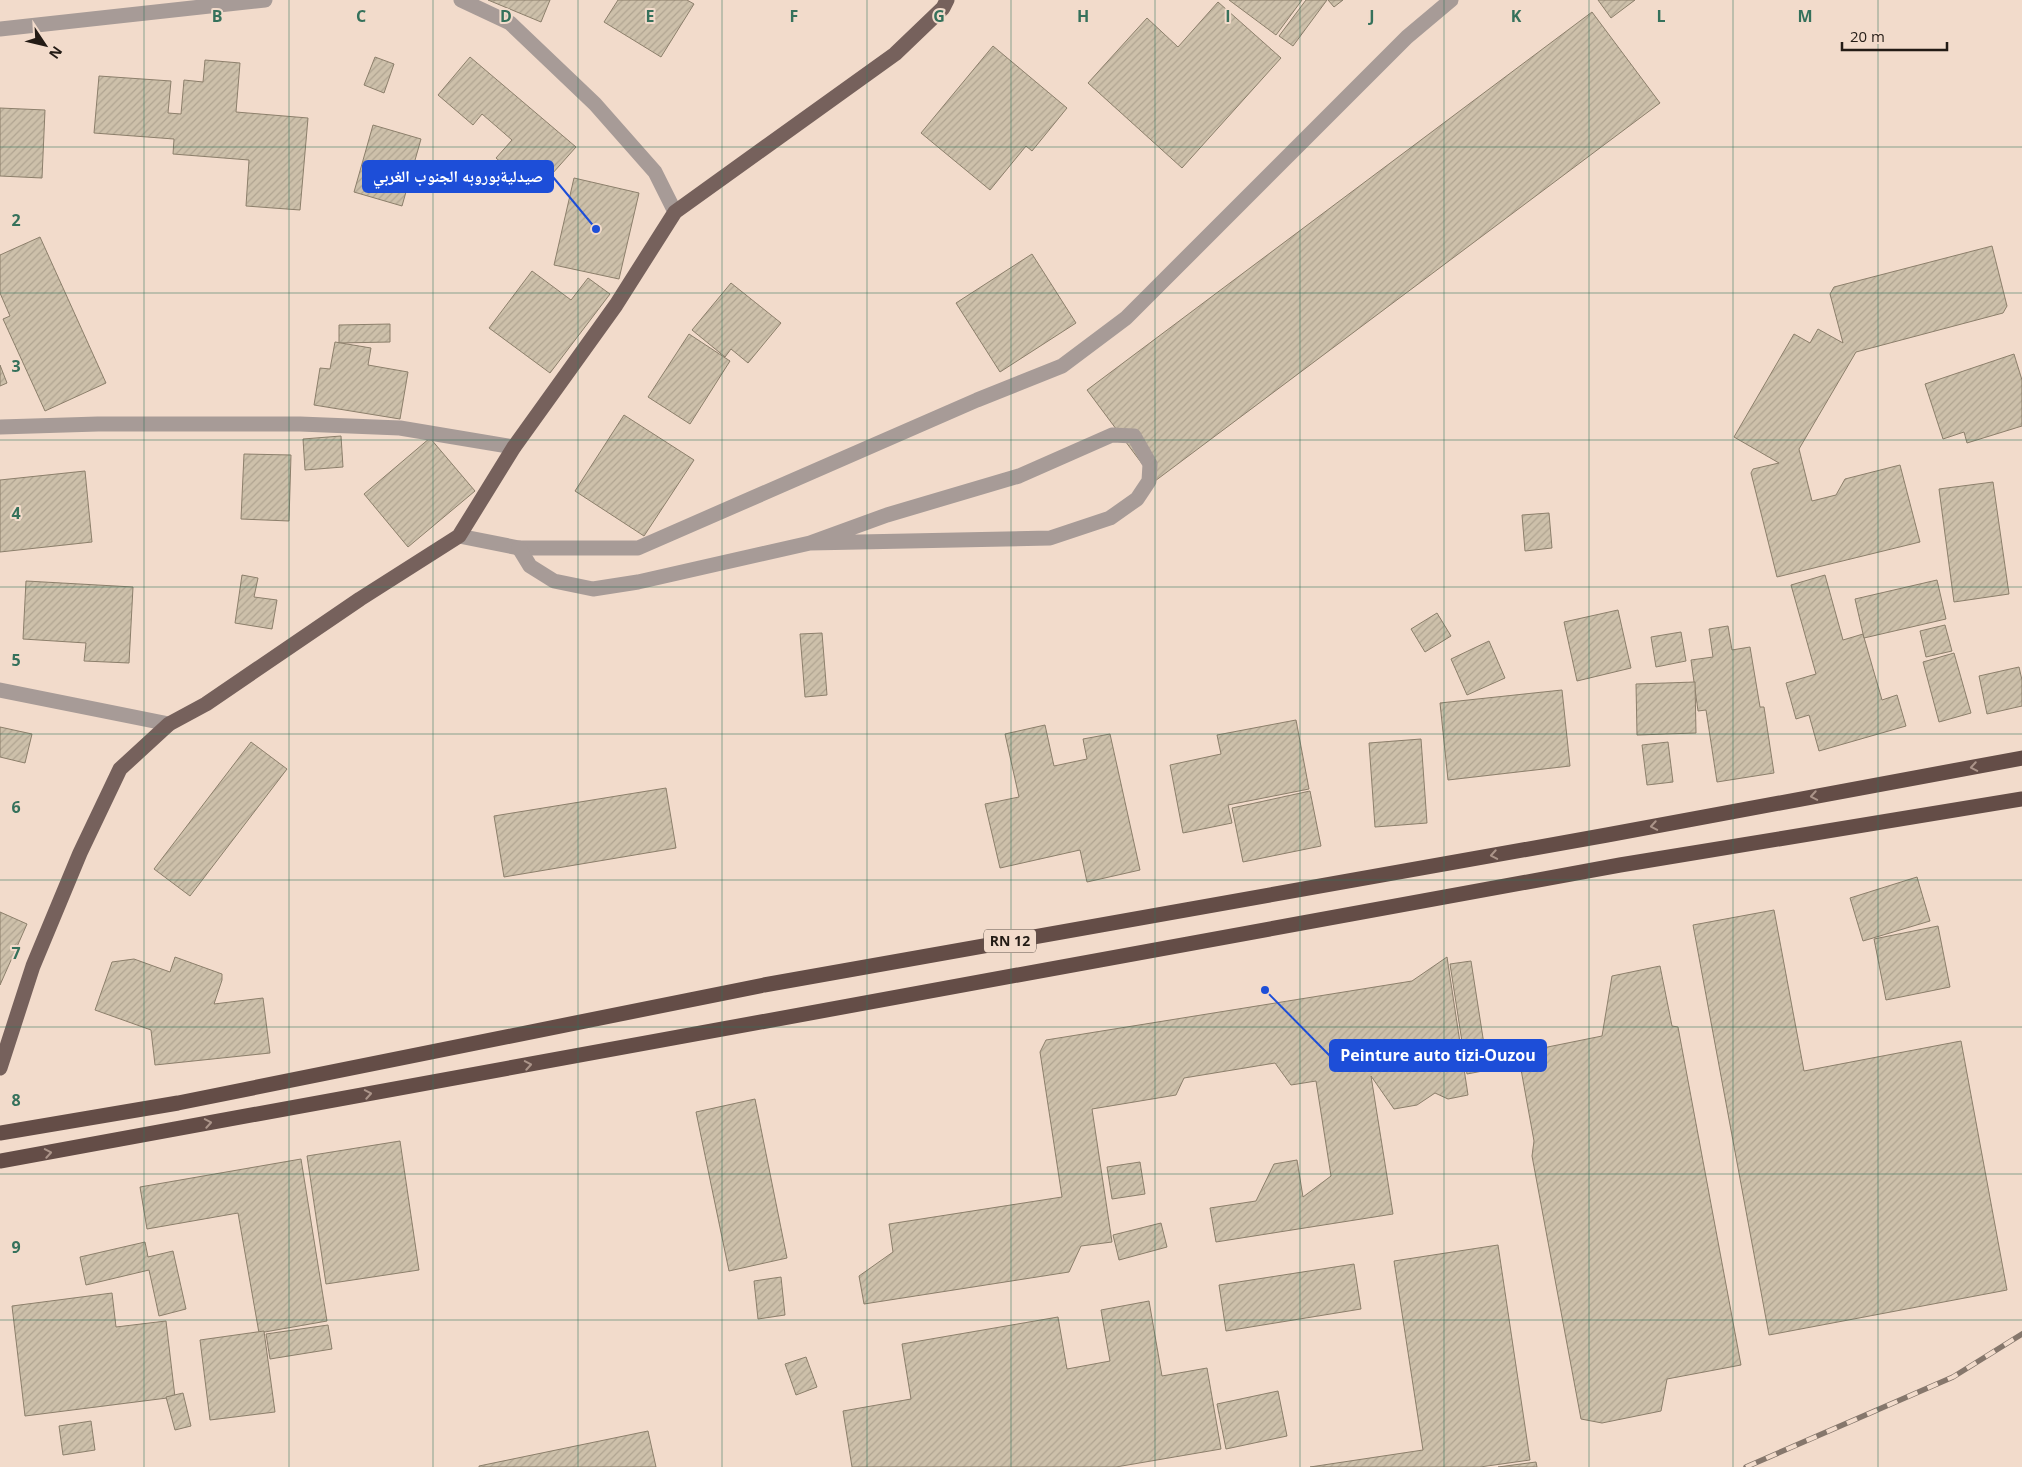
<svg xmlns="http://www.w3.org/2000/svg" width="2022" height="1467" viewBox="0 0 2022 1467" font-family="'Open Sans','Noto Naskh Arabic',sans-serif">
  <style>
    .building { fill: url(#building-hatch); stroke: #8c7f6b }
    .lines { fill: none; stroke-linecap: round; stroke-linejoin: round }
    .minor { stroke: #a79b97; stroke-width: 15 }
    .major { stroke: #76615c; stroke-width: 15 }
    .highway { stroke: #644d47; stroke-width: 15 }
    .rail-casing { stroke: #86776c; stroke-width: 5.5 }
    .rail { stroke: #f2dbcb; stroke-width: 4; stroke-dasharray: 11; stroke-linecap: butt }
    .oneway { stroke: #ab9489 }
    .grid { fill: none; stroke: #35715b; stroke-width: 1; stroke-opacity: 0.55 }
    .labels { text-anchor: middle; stroke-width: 4; stroke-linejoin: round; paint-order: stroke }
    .shield { fill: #f2dbcb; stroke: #61554c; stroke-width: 1 }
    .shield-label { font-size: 14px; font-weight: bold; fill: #231b15 }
    .grid-label { font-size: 16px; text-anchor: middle; font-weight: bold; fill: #35715b; stroke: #f2dbcb; stroke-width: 4; stroke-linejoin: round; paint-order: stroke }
    .leader { fill: none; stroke: #1d4ed8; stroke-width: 2 }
    .callout-dot { fill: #1d4ed8; stroke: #f2dbcb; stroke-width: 2 }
    .callout { fill: #1d4ed8; stroke: #1d4ed8; stroke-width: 2 }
    .callout-label { font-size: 16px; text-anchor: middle; font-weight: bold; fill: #fff }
  </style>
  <defs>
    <pattern id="building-hatch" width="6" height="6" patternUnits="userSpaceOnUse" patternTransform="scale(1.25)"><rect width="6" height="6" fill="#cdc0aa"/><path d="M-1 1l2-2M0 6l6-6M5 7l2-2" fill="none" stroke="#b0a491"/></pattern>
  </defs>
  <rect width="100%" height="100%" fill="#f2dbcb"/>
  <g class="building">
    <path d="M488 0H550L541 22Z"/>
    <path d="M618 0H687L694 4 661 57 604 22Z"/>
    <path d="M1229 0H1302L1276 35Z"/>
    <path d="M1306 0H1327L1293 46 1279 36Z"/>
    <path d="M1328 0H1343L1334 7Z"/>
    <path d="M1598 0H1635L1611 18Z"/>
    <path d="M1218 2 1281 58 1182 168 1088 83 1147 18 1178 47Z"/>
    <path d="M1592 12 1660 103 1155 481 1087 390Z"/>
    <path d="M993 46 1067 108 1032 151 1026 146 990 190 921 133Z"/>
    <path d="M375 57 394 64 384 93 364 85Z"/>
    <path d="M470 57 576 147 536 192 496 158 512 140 482 114 473 125 438 95Z"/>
    <path d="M205 60 240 63 236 112 308 118 300 210 246 206 249 160 173 154 174 139 94 133 99 76 171 81 168 113 181 114 184 80 203 82Z"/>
    <path d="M0 108 45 110 42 178 0 176Z"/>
    <path d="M373 125 421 139 402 206 354 192Z"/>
    <path d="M574 178 639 193 619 279 554 265Z"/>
    <path d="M40 237 106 383 45 411 3 319 10 316 0 293V255Z"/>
    <path d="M1992 246 2007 306 2003 313 1856 352 1799 449 1812 501 1836 495 1845 479 1900 465 1920 542 1777 577 1751 473 1753 469 1779 463 1734 437 1794 334 1810 343 1818 329 1843 343 1830 294 1834 287Z"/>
    <path d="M1032 254 1076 323 1000 372 956 303Z"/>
    <path d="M532 271 571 300 588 278 610 294 550 373 489 328Z"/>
    <path d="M731 283 781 323 748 363 731 349 725 357 692 330Z"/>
    <path d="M390 324V342L339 343V325Z"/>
    <path d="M689 334 730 361 690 424 648 397Z"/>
    <path d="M335 342 371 348 368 365 408 372 400 419 314 405 320 368 330 369Z"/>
    <path d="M2014 354 2022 380V426L1967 443 1964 432 1943 439 1925 384Z"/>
    <path d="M0 365 7 383 0 386Z"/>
    <path d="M624 415 694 460 644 536 575 491Z"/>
    <path d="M341 436 343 467 305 470 303 439Z"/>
    <path d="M430 438 475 491 408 547 364 494Z"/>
    <path d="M244 454 291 455 289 521 241 519Z"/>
    <path d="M85 471 92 542 0 552V480Z"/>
    <path d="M1993 482 2009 594 1954 602 1939 489Z"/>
    <path d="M1549 513 1552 548 1525 551 1522 515Z"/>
    <path d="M242 575 258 578 254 597 277 600 272 629 235 623Z"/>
    <path d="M1825 575 1843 640 1863 634 1882 700 1897 695 1906 726 1819 751 1809 715 1796 719 1786 683 1816 674 1791 585Z"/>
    <path d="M1937 580 1946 619 1864 638 1855 599Z"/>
    <path d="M26 581 133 587 129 663 84 661 86 643 23 639Z"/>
    <path d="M1618 610 1631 668 1577 681 1564 622Z"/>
    <path d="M1437 613 1451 636 1425 652 1411 629Z"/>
    <path d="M1945 625 1952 651 1926 657 1920 631Z"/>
    <path d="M1728 626 1732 650 1750 647 1760 707H1764L1774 773 1717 782 1706 710 1698 711 1691 660 1713 657 1709 629Z"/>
    <path d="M1681 632 1686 661 1656 667 1651 637Z"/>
    <path d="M822 633 827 695 805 697 800 634Z"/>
    <path d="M1489 641 1505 678 1467 695 1451 659Z"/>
    <path d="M1954 653 1971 713 1939 722 1923 662Z"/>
    <path d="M2019 667 2022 680V706L1987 714 1979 676Z"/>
    <path d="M1695 682 1696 733 1637 735 1636 684Z"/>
    <path d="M1562 690 1570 766 1448 780 1440 703Z"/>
    <path d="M1296 720 1309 789 1228 805 1232 823 1183 833 1170 765 1221 754 1217 735Z"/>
    <path d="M1045 725 1054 766 1087 759 1083 739 1110 734 1140 870 1087 882 1080 850 1000 868 985 804 1019 797 1005 734Z"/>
    <path d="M0 727 32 734 25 763 0 757Z"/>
    <path d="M1421 739 1427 823 1375 827 1369 743Z"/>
    <path d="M251 742 287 769 190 896 154 869Z"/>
    <path d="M1668 742 1673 782 1647 785 1642 745Z"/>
    <path d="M666 788 676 848 504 877 494 816Z"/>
    <path d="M1310 791 1321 846 1243 862 1232 808Z"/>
    <path d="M1917 877 1930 921 1863 941 1850 898Z"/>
    <path d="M1774 910 1804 1071 1961 1041 2007 1290 1769 1335 1693 925Z"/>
    <path d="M0 912 27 924 0 985Z"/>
    <path d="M1938 926 1950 987 1886 1000 1874 939Z"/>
    <path d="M175 957 222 974V980L214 1004 263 998 270 1053 155 1065 151 1030 95 1010 112 962 134 959 170 972Z"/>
    <path d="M1447 957 1468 1095 1448 1099 1435 1093 1417 1105 1394 1109 1371 1076 1393 1214 1216 1242 1210 1208 1256 1201 1274 1164 1297 1160 1303 1197 1331 1176 1316 1081 1291 1085 1275 1063 1184 1078 1176 1095 1092 1109 1112 1242 1081 1246 1069 1272 864 1304 859 1276 893 1252 889 1224 1062 1197 1040 1052 1046 1040 1412 981Z"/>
    <path d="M1471 961 1488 1070 1467 1074 1450 964Z"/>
    <path d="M1660 966 1672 1026 1678 1027 1741 1365 1667 1379 1661 1411 1602 1423 1581 1419 1532 1156 1534 1141 1518 1053 1602 1036 1612 976Z"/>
    <path d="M755 1099 787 1258 729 1271 696 1112Z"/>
    <path d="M400 1141 419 1270 326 1284 307 1156Z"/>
    <path d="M301 1159 327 1321 259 1333 238 1213 147 1229 140 1187Z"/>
    <path d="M1140 1162 1145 1194 1112 1199 1107 1167Z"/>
    <path d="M1161 1223 1167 1247 1119 1260 1113 1235Z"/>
    <path d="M145 1242 148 1257 173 1251 186 1309 159 1316 149 1270 86 1285 80 1257Z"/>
    <path d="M1498 1245 1530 1460 1480 1467H1310L1423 1450 1394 1261Z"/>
    <path d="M1354 1264 1361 1309 1226 1331 1219 1285Z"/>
    <path d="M781 1277 785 1315 758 1319 754 1281Z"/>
    <path d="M112 1293 116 1327 166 1321 175 1397 25 1416 12 1306Z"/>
    <path d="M1149 1301 1162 1376 1207 1368 1221 1449 1116 1467H852L843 1411 911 1399 902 1344 1058 1317 1067 1369 1110 1361 1101 1310Z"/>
    <path d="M328 1325 332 1349 270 1359 266 1334Z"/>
    <path d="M264 1331 275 1412 210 1420 200 1340Z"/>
    <path d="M806 1357 817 1387 796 1395 785 1364Z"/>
    <path d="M1278 1391 1287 1436 1226 1449 1217 1404Z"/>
    <path d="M183 1393 191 1426 175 1430 166 1397Z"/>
    <path d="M91 1421 95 1450 63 1455 59 1426Z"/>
    <path d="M648 1431 656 1467H479V1466Z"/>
    <path d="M1536 1462 1537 1467H1498Z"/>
  </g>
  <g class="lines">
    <g class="minor">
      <path d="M461 0 510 23 595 104 655 172 675 212"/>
      <path d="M0 29 265 0"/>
      <path d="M0 427 98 424H300L400 428 514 447"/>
      <path d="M459 536 519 548H638L977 400 1062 366 1126 318 1407 37 1451 0"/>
      <path d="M519 548 530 566 554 581 593 589 638 582 810 543 1050 538 1110 518 1137 499 1149 481 1150 464 1134 436 1112 435 1019 476 887 515 810 543"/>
      <path d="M0 690 169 724"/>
    </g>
    <path class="major" d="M0 1068 33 966 80 853 120 769 169 724 206 704 360 599 459 536 514 447 616 305 675 212 895 54 943 8 947 0"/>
    <g class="highway">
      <path d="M0 1133 178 1103 764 985 1607 835 2022 758"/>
      <path d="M0 1161 1620 865 2022 799"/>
    </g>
    <g class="rail-casing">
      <path id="rail" d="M1746 1467 1953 1377 2022 1334"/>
    </g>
    <use href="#rail" class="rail"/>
  </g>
  <defs><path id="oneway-chevron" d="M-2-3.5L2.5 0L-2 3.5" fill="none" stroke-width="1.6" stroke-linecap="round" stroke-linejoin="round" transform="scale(1.25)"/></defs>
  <g class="oneway">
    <use href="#oneway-chevron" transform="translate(1974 767) rotate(170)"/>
    <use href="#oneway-chevron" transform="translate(1814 796) rotate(170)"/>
    <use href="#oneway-chevron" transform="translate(1654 826) rotate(170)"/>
    <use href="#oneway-chevron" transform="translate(1494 855) rotate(170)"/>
    <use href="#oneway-chevron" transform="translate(528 1065) rotate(-10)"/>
    <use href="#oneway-chevron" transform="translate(368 1094) rotate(-10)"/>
    <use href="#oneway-chevron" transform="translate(208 1123) rotate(-10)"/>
    <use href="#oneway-chevron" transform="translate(48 1153) rotate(-10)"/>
  </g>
  <path class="grid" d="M144 0V1467M289 0V1467M433 0V1467M578 0V1467M722 0V1467M867 0V1467M1011 0V1467M1155 0V1467M1300 0V1467M1444 0V1467M1589 0V1467M1733 0V1467M1878 0V1467M0 147H2022M0 293H2022M0 440H2022M0 587H2022M0 734H2022M0 880H2022M0 1027H2022M0 1174H2022M0 1320H2022"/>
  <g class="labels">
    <rect class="shield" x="984" y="929.5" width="52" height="23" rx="4"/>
    <g class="shield-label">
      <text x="1010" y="946">RN 12</text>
    </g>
  </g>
  <g class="grid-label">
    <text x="217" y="22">B</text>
    <text x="361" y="22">C</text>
    <text x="506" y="22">D</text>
    <text x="650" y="22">E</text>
    <text x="794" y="22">F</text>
    <text x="939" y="22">G</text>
    <text x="1083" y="22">H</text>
    <text x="1228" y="22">I</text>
    <text x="1372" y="22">J</text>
    <text x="1516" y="22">K</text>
    <text x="1661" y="22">L</text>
    <text x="1805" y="22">M</text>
    <text x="16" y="226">2</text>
    <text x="16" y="372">3</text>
    <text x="16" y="519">4</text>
    <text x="16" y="666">5</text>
    <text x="16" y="813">6</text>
    <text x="16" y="959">7</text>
    <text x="16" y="1106">8</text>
    <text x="16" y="1253">9</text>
  </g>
  <path class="leader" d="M596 229L553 177M1265 990L1330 1056"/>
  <g class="callout-dot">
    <circle cx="596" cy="229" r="5"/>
    <circle cx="1265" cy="990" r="5"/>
  </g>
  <g class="callout">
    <rect x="363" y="161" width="190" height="31" rx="5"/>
    <rect x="1330" y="1040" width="216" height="31" rx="5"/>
  </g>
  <g class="callout-label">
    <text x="458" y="182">صيدليةبوروبه الجنوب الغربي</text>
    <text x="1438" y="1061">Peinture auto tizi-Ouzou</text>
  </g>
  <g transform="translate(45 45) rotate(125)" stroke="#f2dbcb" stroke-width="4" paint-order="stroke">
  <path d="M0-4L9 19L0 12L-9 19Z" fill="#231b15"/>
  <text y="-8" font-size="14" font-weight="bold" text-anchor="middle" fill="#231b15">N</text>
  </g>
  <path d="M1842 42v8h105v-8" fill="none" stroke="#231b15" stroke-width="2.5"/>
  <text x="1850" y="42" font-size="15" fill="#231b15" stroke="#f2dbcb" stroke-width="4" paint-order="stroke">20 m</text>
</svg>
